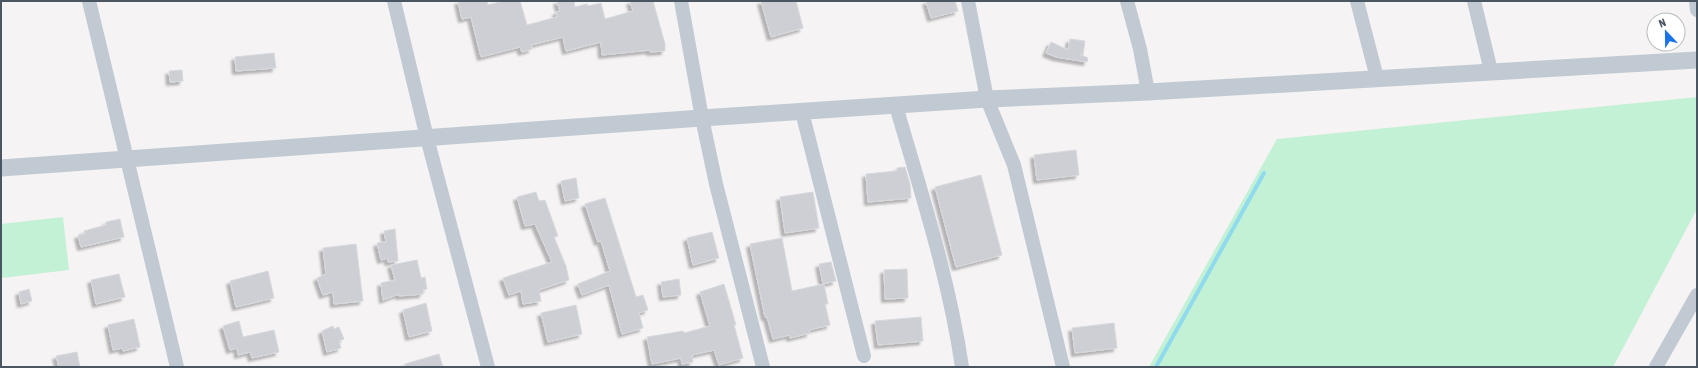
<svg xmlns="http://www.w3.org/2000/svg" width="1698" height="368" viewBox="0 0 1698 368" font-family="'Asap Condensed',sans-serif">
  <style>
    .green { fill: #c3f1d5 }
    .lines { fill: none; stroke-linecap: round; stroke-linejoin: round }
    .stream { stroke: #90daee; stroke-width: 4 }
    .building { fill: #cdcfd5; stroke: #d7d9de; filter: url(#shadow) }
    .minor { stroke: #c1cad2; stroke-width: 14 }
    .tertiary { stroke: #c1cad2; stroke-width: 17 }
  </style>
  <defs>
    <filter id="shadow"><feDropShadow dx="-3.5" dy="3.5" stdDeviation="1" flood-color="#0004"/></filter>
  </defs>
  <rect width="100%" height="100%" fill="#f5f3f3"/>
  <g class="green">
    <path d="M1697 97V209L1613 367H1149L1277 139Z"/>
    <path d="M63 217 69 270 1 278V224Z"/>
  </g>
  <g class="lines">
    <path class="stream" d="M1156 367 1264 173"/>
  </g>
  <g class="building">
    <path d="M458 1H487L488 5 503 1H520L527 25 557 17 556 12 560 11 557 1H574L575 7 587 4 588 6 601 3 605 19 633 11 630 1H653L665 44V51L650 52V50L602 55 601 42 566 51 563 37 531 45 532 49 522 52 520 47 481 57 471 17 462 19Z"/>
    <path d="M761 1H796L803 28 771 37Z"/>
    <path d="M926 1H955L958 11 931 18Z"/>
    <path d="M1070 39 1085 41 1083 55 1079 54 1088 58 1087 62 1056 57 1046 53 1051 42 1068 50Z"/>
    <path d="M274 53 276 68 236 71 235 57Z"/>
    <path d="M182 70 183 81 170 82 169 71Z"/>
    <path d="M1076 150 1079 175 1037 180 1034 155Z"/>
    <path d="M905 167 910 184 911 198 868 202 866 174 897 171V168Z"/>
    <path d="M981 175 1002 255 956 267 935 187Z"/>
    <path d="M576 178 579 198 565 201 561 181Z"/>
    <path d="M536 192 539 201 545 200 558 236 554 237 566 266 569 280 539 290 541 301 523 304 521 291 509 295 503 278 552 262 535 224 525 226 517 197Z"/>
    <path d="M813 192 819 228 785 233 780 197Z"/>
    <path d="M605 198 636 297 643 295 648 310 639 313 643 328 622 334 609 285 582 295 578 284 610 271 601 241 598 242 585 204Z"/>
    <path d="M120 219 124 237 81 247 78 235 85 234 84 231 106 225V222Z"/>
    <path d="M395 229 398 261 388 262V258L381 260 377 243 386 242 384 231Z"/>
    <path d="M712 232 719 258 693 265 687 238Z"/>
    <path d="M782 238 792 291 824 284 828 304H825L830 325 809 330 810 333 790 338V335L773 339 767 317H765L750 244Z"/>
    <path d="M356 244 363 301 334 304 333 292 323 295 317 278 326 274 323 248Z"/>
    <path d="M417 260 421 278 425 277 427 289 423 290V294L399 296V294L383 300 381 283 395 280 391 265Z"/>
    <path d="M831 262 836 281 823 284 819 264Z"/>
    <path d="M907 269 908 298 885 299 884 270Z"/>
    <path d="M268 271 274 298 236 307 230 281Z"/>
    <path d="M119 274 125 297 96 304 91 280Z"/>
    <path d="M679 279 681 295 663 297 661 282Z"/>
    <path d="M724 284 736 325H734L743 358 719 365 714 350 692 355 693 362 682 364 681 358 652 364 647 337 683 331 684 333 710 326 700 292Z"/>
    <path d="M29 289 32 301 21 304 19 292Z"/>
    <path d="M426 303 432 331 409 337 403 310Z"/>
    <path d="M576 305 582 334 548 342 541 313Z"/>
    <path d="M921 317 923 341 878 345 875 321Z"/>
    <path d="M134 319 140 347 123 351 122 348 113 350 108 325Z"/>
    <path d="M239 321 243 337 274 330 279 352 252 358 250 352 238 355 237 348 230 350 223 326Z"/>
    <path d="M1114 323 1117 348 1075 353 1072 328Z"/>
    <path d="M333 326 334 329 339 327 344 339 339 341 341 348 327 352 322 331Z"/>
    <path d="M77 352 80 367H59L56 356Z"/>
    <path d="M439 354 443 367H405V364Z"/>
  </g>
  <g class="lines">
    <g class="minor">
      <path d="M89 1 177 367"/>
      <path d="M394 1 427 138 488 367"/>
      <path d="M681 1 702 118 716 184 763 367"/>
      <path d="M968 1 987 99 1014 165 1063 367"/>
      <path d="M1127 1 1140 49 1148 92"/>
      <path d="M1357 1 1377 78"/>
      <path d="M1474 1 1491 71"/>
      <path d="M1696 1 1697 10"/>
      <path d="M896 106C921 192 949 278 962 367"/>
      <path d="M802 112 864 356"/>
      <path d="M1656 367 1697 295"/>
    </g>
    <path class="tertiary" d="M1 168 702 118 987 99 1148 92 1697 60"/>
  </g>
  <rect width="1698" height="368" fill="none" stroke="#4a5661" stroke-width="4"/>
  <g transform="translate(1666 32) rotate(338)"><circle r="19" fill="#ffffff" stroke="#b7bbc0"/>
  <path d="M0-3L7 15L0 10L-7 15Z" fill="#1a73e8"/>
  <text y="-6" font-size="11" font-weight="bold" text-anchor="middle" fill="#4a5661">N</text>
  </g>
</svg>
